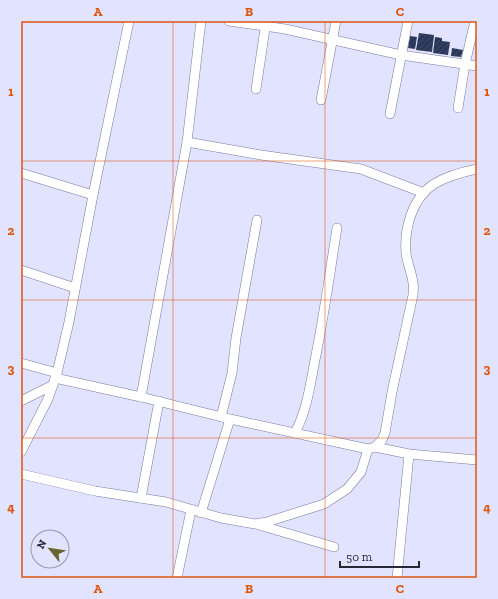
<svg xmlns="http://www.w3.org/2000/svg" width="498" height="599" viewBox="0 0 498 599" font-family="'Zilla Slab',serif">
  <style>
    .building { fill: url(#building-hatch) }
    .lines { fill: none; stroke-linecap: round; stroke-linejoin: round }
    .minor-casing { stroke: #7a79a1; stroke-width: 10 }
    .minor { stroke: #fff; stroke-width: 9 }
    .grid { fill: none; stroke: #de560e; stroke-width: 1; stroke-opacity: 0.55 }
    .neatline { fill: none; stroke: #de560e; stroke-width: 1.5 }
    .grid-label { font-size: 13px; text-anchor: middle; font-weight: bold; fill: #de560e }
  </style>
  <defs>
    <pattern id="building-hatch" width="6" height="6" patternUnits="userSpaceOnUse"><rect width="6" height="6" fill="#293758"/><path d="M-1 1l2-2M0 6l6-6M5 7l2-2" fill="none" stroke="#3f4b68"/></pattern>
  </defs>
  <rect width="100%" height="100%" fill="#e2e3fe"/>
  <g class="building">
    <path d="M419 33 434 35 432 52 416 50Z"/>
    <path d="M410 36 417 37 415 49 408 48Z"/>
    <path d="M435 37 442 38V41L450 42 448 55 433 53Z"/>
    <path d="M452 48 463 50 461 57 451 56Z"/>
  </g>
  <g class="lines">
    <g class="minor-casing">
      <g id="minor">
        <path d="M229 21 285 29 401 55 477 66"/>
        <path d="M256 89 266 22"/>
        <path d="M321 100 336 21"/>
        <path d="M458 108 465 64 475 21"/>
        <path d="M390 114 408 21"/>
        <path d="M187 142 261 155 361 169 424 193"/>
        <path d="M21 173 93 195"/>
        <path d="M21 270 75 288"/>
        <path d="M21 363 57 373"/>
        <path d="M55 378 141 397 230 419 368 449 375 447 382 440 385 433 392 392 413 295C413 291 414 287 413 283 412 273 407 263 406 253 404 229 412 198 434 184 447 176 462 172 477 169"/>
        <path d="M141 397 187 142 201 21"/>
        <path d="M21 401 53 385"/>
        <path d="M221 417 232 373 236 338 257 220"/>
        <path d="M295 433C307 410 310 386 315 360 324 316 330 272 337 228"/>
        <path d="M375 447 409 454 477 460"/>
        <path d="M21 452 48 399 57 373 69 322 93 195 129 21"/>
        <path d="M21 474 95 491 166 502 221 518 255 524 267 522 324 504 347 489 361 472 368 449"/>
        <path d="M141 498 159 401"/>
        <path d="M201 513 230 419"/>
        <path d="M259 525 334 547"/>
        <path d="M177 578 191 510"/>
        <path d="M397 578 409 454"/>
      </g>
    </g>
    <use href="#minor" class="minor"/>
  </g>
  <path class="grid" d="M173 21V578M325 21V578M21 161H477M21 300H477M21 438H477"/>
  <rect width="498" height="599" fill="none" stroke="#e2e3fe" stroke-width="44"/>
  <g transform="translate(50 549) rotate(300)"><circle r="19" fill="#e2e3fe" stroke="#9798ae"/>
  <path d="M0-3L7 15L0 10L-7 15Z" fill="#686431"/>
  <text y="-6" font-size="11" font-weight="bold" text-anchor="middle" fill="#272737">N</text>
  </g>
  <path d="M340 561v6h79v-6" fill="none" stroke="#272737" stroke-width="2"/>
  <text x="346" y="561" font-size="12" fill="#272737" stroke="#e2e3fe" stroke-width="3" paint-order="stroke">50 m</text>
  <rect x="22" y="22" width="454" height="555" class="neatline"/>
  <g class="grid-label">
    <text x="98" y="16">A</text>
    <text x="249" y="16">B</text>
    <text x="400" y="16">C</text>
    <text x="11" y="96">1</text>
    <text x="487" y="96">1</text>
    <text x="11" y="235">2</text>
    <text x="487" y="235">2</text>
    <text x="11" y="373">3</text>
    <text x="487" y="373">3</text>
    <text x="11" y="512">4</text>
    <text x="487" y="512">4</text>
    <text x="98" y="593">A</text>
    <text x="249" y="593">B</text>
    <text x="400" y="593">C</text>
  </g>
</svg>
